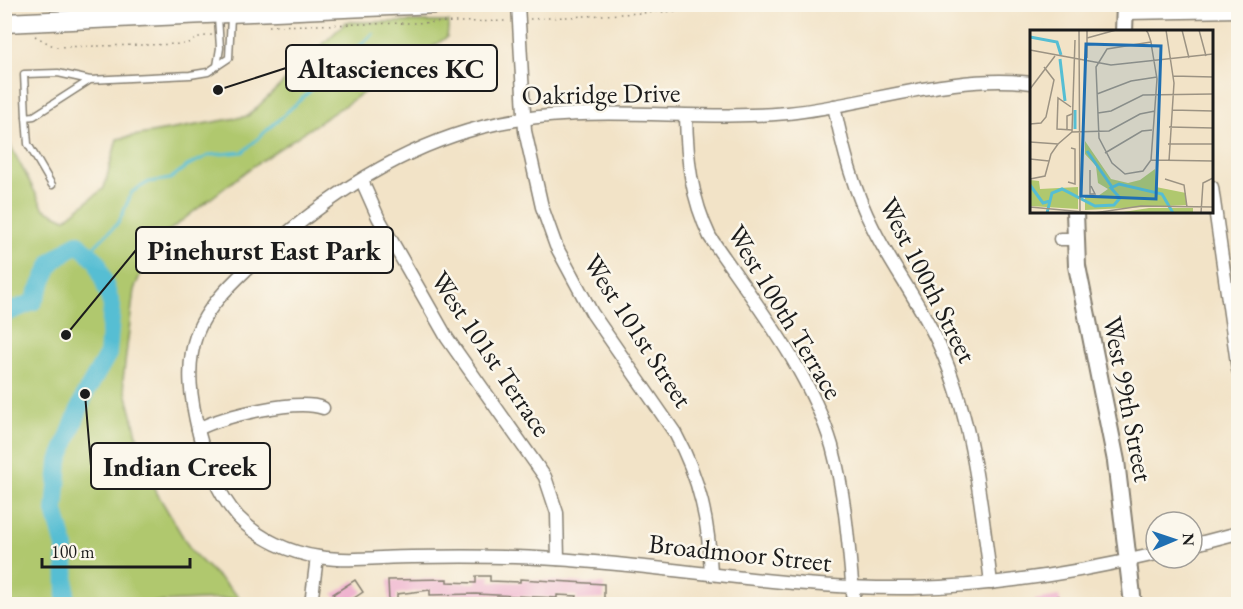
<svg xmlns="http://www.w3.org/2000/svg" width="1243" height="609" viewBox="0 0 1243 609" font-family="'EB Garamond',serif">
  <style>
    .green { fill: #b0c86e; stroke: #667245; stroke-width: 1.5 }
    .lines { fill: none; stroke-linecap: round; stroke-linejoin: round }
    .stream { stroke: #56bed3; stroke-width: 3 }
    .river { stroke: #56bed3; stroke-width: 18 }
    .building { fill: #eda9ca }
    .lane-casing { stroke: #878072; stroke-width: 9 }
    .street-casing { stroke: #878072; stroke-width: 15 }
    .secondary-casing { stroke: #878072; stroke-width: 20 }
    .primary-casing { stroke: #878072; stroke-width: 21 }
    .path { stroke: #878072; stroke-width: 1.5; stroke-dasharray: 1.5 4.5; stroke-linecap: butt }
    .lane { stroke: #fff; stroke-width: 6 }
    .street { stroke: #fff; stroke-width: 12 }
    .secondary { stroke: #fff; stroke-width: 16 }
    .primary { stroke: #fff; stroke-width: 18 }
    .labels { text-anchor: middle; stroke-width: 5; stroke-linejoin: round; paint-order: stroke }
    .street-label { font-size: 27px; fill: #1c1c1c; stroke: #fbf7ec }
    .inset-river { fill: none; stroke: #56bed3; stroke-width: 3 }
    .inset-road { fill: none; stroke: #9c9383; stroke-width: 1.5 }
    .view { fill: #1f6fb2; fill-opacity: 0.15; stroke: #1f6fb2; stroke-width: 3 }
    .inset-edge { fill: none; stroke: #1c1c1c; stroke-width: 3 }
    .leader { fill: none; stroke: #1c1c1c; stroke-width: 2 }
    .callout-dot { fill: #1c1c1c; stroke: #fbf7ec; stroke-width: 2 }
    .callout { fill: #fbf7ec; stroke: #1c1c1c; stroke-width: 2 }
    .callout-label { font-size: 28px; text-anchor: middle; font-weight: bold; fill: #1c1c1c }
  </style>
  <rect width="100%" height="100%" fill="#fbf7ec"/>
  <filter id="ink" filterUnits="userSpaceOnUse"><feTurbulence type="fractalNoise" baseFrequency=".0167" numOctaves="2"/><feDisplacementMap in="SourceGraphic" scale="12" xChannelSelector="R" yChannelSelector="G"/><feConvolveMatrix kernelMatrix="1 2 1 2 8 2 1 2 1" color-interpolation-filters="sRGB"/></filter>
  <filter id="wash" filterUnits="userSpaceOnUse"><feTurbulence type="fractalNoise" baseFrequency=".008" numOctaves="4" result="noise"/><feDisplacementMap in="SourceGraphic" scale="24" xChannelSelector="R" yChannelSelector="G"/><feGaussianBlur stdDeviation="1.35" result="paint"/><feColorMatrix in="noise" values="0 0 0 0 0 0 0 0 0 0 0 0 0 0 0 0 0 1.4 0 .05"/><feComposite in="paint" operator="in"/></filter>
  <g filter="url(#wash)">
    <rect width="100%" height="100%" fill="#f2e3c7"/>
    <path class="green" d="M346 22H449L447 37 249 169 153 243 134 290 123 380 148 478 192 552 240 598 123 604H5V34L8 141 44 209 65 219 104 188 117 139 248 116Z"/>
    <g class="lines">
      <path class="stream" d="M88 253 119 222 132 192 149 182 170 179 187 166 210 155 243 152 373 34"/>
      <path class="river" d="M4 314 33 302 52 262 77 243 97 261 112 306 108 354 85 394 59 461 55 511 65 547 66 604"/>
    </g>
    <g id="blocks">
      <g class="building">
        <path d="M476 576H490V581L520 582V579L604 584V599L576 601 577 596 557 595V598L476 594 430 595V590L397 594V601H389L388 580 447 579V582L476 583Z"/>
        <path d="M355 580 363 592 345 604H340L333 594Z"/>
        <path d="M1059 596 1061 604H1035L1034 600Z"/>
      </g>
    </g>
  </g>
  <g filter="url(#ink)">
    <use href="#blocks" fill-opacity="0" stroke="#878072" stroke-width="1.5"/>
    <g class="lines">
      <g class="lane-casing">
        <g id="lane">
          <path d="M217 66 220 48 218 17"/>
          <path d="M90 80 34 116 26 117 24 74 58 73 90 80 190 75 208 72 229 58 231 16"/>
          <path d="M26 117 28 144 52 185"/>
        </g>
      </g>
      <g class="street-casing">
        <g id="street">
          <path d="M518 4 525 131 542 207 556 246 592 313 675 433C700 479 709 522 711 574"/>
          <path d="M1126 13 1238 11"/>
          <path d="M1032 83C950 73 869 105 788 113 686 122 581 101 482 127 393 150 312 207 247 269 227 288 207 308 197 333 185 367 191 400 199 434 207 464 217 493 238 517 259 539 290 553 319 557 349 562 382 557 412 557 459 556 507 556 555 559 675 566 792 590 913 588 995 586 1076 573 1156 554"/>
          <path d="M834 106C843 149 853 189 873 228 893 269 922 305 940 347 973 421 981 503 991 583"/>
          <path d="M686 116C687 160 691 197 710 237 754 302 809 369 832 446 846 498 849 551 854 604"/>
          <path d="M362 181 378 217 447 338 545 477 557 513 558 559"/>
          <path d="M1212 187 1238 370"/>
          <path d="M1060 239H1076"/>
          <path d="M198 429C224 416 297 398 323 408"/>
          <path d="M1192 545 1238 533"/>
          <path d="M311 604 317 557"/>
        </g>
      </g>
      <g class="secondary-casing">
        <g id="secondary">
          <path d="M1124 32 1125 4"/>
          <path d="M1075 212 1077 266 1116 461 1133 604"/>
        </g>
      </g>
      <g class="primary-casing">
        <path id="primary" d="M4 23 436 4"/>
      </g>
      <g class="path">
        <path d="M530 19 806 4"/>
        <path d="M269 26 507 21"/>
        <path d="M35 36 55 47 186 44 199 37 212 35"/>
      </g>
      <use href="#lane" class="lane"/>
      <use href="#street" class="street"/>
      <use href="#secondary" class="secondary"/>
      <use href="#primary" class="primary"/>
    </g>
  </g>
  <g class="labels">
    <g class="street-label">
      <text transform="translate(601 94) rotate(-1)" y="9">Oakridge Drive</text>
      <text transform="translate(928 280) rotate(63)" y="9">West 100th Street</text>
      <text transform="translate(785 312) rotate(59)" y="9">West 100th Terrace</text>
      <text transform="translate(638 331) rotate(57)" y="9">West 101st Street</text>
      <text transform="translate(491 354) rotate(56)" y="9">West 101st Terrace</text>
      <text transform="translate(1128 399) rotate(79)" y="9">West 99th Street</text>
      <text transform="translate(740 553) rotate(6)" y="9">Broadmoor Street</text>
    </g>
  </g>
  <g transform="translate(1030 30)">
    <rect width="183" height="183" fill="#f2e3c7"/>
    <path d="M55 111 81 149 98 153 110 150 125 139 126 157 156 163V175L55 180V166H68L78 159 68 153 66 136 55 124ZM0 150 9 151 10 159 48 157V179L0 176ZM119 178H163V183H87Z" fill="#b0c86e"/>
    <path class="inset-river" d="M0 7 27 12 31 25M30 29 35 71M45 80V99M57 121 82 157M0 155 13 173 20 171M17 183 22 163 32 159 65 176 84 175 90 168 81 158 89 154 132 164 143 183"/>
    <path class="inset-road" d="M49 0 50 183M116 0 118 3 121 12 122 19 127 49 121 130 113 141 95 144 82 133 69 108 66 37 77 19 121 12M136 0 144 53 139 131M152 0 159 28M169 0 176 26M57 8 86 0M0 20 81 35 183 24M57 28V0M143 46 183 47M0 59 25 26M67 64 101 51 127 47M41 77 28 68 27 99 42 100M142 80 183 81M68 83 81 81 113 65 183 64M0 94 11 93 16 87 24 50 14 37M139 97 183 98M37 100V86L42 84M42 102 45 10M0 112 28 114 42 102 79 101 110 84 125 81M138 114H183M75 123 112 101 122 100M0 129 19 131M121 130 183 131M60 140V164H65L61 156M0 149 15 146 21 124 28 114M135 149 154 155 157 177M38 152 45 154V119L41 118M0 177 64 183 111 176 183 177M171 183 173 153 183 148"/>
    <path class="view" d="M56 14 131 16 126 169 51 166Z"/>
    <rect width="183" height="183" class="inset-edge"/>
  </g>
  <path class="leader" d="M218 90L286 68M66 335L136 250M85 394L91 466"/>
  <g class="callout-dot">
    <circle cx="218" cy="90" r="6"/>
    <circle cx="66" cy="335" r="6"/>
    <circle cx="85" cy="394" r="6"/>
  </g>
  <g class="callout">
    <rect x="286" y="45" width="211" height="46" rx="6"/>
    <rect x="136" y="227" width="257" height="46" rx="6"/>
    <rect x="91" y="443" width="179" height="46" rx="6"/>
  </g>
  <g class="callout-label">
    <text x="391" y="78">Altasciences KC</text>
    <text x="264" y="260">Pinehurst East Park</text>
    <text x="180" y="476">Indian Creek</text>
  </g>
  <rect width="1243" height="609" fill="none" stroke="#fbf7ec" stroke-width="24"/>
  <g transform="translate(1174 540) rotate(88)"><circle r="28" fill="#fbf7ec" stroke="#a29f99" stroke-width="1.5"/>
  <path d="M0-4.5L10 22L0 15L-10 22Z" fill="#1f6fb2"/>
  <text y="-9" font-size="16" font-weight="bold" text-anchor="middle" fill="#1c1c1c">N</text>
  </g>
  <path d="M42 558v9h148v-9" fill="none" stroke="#1c1c1c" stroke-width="3"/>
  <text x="51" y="558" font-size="18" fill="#1c1c1c" stroke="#fbf7ec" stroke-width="4.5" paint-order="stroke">100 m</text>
</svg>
